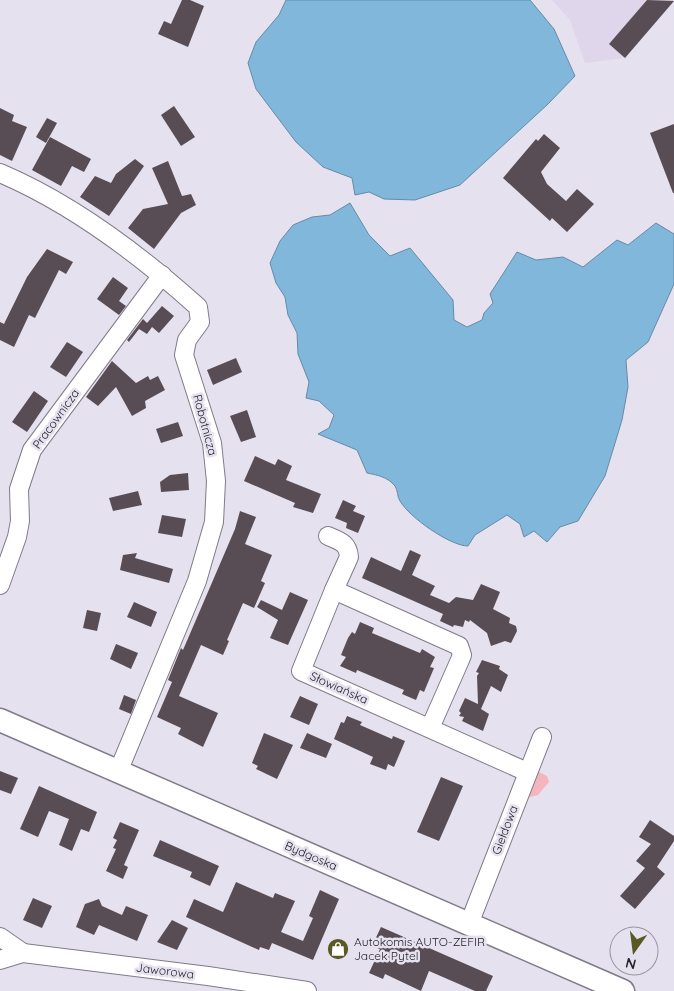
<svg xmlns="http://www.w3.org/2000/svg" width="674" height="991" viewBox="0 0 674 991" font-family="Quicksand,sans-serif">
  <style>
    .built { fill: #dfd6ec }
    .green { fill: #f5b5be }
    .water { fill: #80b7db; stroke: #658ba6 }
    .building { fill: #594d55 }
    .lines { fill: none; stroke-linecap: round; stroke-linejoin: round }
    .minor-casing { stroke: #807b88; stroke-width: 20 }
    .tertiary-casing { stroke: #807b88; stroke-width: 25 }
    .minor { stroke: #fff; stroke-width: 18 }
    .tertiary { stroke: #fff; stroke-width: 22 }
    .labels { text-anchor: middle; stroke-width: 5; stroke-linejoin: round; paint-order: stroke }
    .street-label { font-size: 12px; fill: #252329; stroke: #e6e1ef }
    .poi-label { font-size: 12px; fill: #252329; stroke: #e6e1ef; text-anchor: start }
  </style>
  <rect width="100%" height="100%" fill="#e6e1ef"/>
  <path class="built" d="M552 0H674V1L625 58 585 63 570 20Z"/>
  <path class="green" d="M539 772 547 776 549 782 538 795 530 797 527 792 533 775Z"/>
  <g class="water">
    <path d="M286 0H530L554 29 575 76 548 104 460 185 415 200 384 199 369 192 355 195 352 178 323 167 296 142 256 89 248 63 256 42 279 15Z"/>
    <path d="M350 203 369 235 390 256 410 248 453 300 454 320 467 327 482 320 484 313 493 303 490 294 517 252 536 260 563 257 583 267 617 240 628 245 656 223 674 234V284L648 342 626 360 628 387 622 420 605 476 578 521 560 527 547 542 534 531 524 537 520 524 507 515 475 535 468 546C450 546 409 517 400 501 397 497 398 490 395 486 388 477 377 475 367 473L357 450 318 434 329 428 334 415 319 401 306 398 309 382 298 354 297 333 288 315 285 297 276 283 270 263 280 241 293 225 312 217 330 215Z"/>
  </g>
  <g class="building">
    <path d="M182 0H190L204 6 188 47 158 34 164 21 171 24Z"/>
    <path d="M647 0 674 1 625 58 609 44Z"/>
    <path d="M174 106 195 137 181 146 161 115Z"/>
    <path d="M0 108 14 115 12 121 27 127 12 161 0 155Z"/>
    <path d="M47 118 57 123 46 143 36 137Z"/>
    <path d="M674 124V193H673L650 133Z"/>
    <path d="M544 134 560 148 541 172 547 184 566 201 577 189 594 204 567 232 552 218 550 221 503 178 536 139 538 141Z"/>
    <path d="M50 137 91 159 84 172 72 166 61 186 32 170Z"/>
    <path d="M135 159 144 166 109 216 80 197 95 176 111 183 116 174Z"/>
    <path d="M168 161 182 196 191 194 196 205 181 213 154 249 128 228 143 209 168 204 152 168Z"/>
    <path d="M47 249 73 262 66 274 59 270 35 318 29 315 14 347 0 340V322L4 324 27 277Z"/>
    <path d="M113 277 128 288 119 301 126 306 119 315 97 299Z"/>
    <path d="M162 306 174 316 159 333 152 327 147 334 139 329 129 342 127 340 143 319 147 323Z"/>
    <path d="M67 342 83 352 66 377 50 367Z"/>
    <path d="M236 358 242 372 213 385 207 370Z"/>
    <path d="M112 361 136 383 148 376 150 380 158 376 165 390 145 401 146 408 132 416 116 387 98 406 86 397Z"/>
    <path d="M34 391 48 401 27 432 12 422Z"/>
    <path d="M247 410 256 437 241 442 230 416Z"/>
    <path d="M178 422 183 436 161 443 156 429Z"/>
    <path d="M255 456 275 465 278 459 292 466 286 480 321 494 313 513 293 507 295 503 244 481Z"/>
    <path d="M188 473 189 490 161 492 160 482 170 475Z"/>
    <path d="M138 491 142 505 113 511 109 498Z"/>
    <path d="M343 500 356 506 353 511 365 516 358 533 346 528 347 523 335 518Z"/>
    <path d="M240 511 256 517 245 544 272 555 261 581 265 583 254 608 243 603 227 640 229 641 223 655 201 645 179 696 218 713 203 747 178 734 181 728 157 717 172 682 168 680 181 648 183 650 235 529Z"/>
    <path d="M162 515 186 519 182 537 158 533Z"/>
    <path d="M410 550 421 555 412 575 435 586 430 595 449 603 456 597 473 600 481 584 500 592 493 609 510 618 509 623 516 626 517 631 511 643 505 641 491 646 487 633 470 620 469 622 465 620 463 627 454 625 453 627 440 621 443 614 362 578 371 557 401 571Z"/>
    <path d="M137 553 135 558 173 569 169 583 120 570 123 555Z"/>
    <path d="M290 592 308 600 288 645 270 638 278 620 257 607 261 600 282 610Z"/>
    <path d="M134 602 157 612 151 627 127 617Z"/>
    <path d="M87 610 101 613 97 631 83 628Z"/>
    <path d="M360 622 374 628 372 633 420 653 422 649 435 657 430 667 434 668 424 692 420 690 416 700 402 694 404 690 357 670 356 673 340 666 346 657 341 655 348 638 352 632 355 634Z"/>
    <path d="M116 644 138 653 131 669 110 659Z"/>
    <path d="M482 660 500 666 499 669 508 675 501 692 491 686 481 709 489 714 483 731 462 721 464 717 459 716 461 713 459 711 465 698 478 704 477 676 479 673 476 672Z"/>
    <path d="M124 695 136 700 131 714 119 709Z"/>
    <path d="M300 696 318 704 309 725 290 717Z"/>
    <path d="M347 716 362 722 360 725 392 739 393 736 405 741 394 767 388 764 386 770 370 764 373 757 334 739 341 722 344 723Z"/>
    <path d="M264 733 293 745 277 779 256 769 258 766 252 763Z"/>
    <path d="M307 733 332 744 326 758 300 748Z"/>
    <path d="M0 771 18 778 11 794 0 790Z"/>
    <path d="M441 777 463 786 439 841 417 832Z"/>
    <path d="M39 786 97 812 89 832 81 829 72 851 59 845 69 819 49 811 38 837 20 829Z"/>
    <path d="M650 820 674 836V841L657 867 665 874 635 909 620 896 645 868 636 861 651 844 639 837Z"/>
    <path d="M120 822 139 830 124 865 128 867 123 879 106 871 116 849 113 848 117 840 113 838Z"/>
    <path d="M160 840 219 866 210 886 190 877 192 872 153 856Z"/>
    <path d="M236 882 273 898 275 893 295 901 281 932 303 941 313 918 309 916 320 890 339 899 313 960 272 943 269 950 260 947 259 950 186 917 194 899 223 912Z"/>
    <path d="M33 898 52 906 42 928 23 920Z"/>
    <path d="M99 899 102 906 122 915 126 906 148 915 137 941 99 925 94 935 76 927 85 904Z"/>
    <path d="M172 920 188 928 177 950 157 942Z"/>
    <path d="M381 927 493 976 486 991H475L429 971 421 991 385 974 383 979 369 973 380 949 372 946Z"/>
  </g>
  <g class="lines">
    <g class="minor-casing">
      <g id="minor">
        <path d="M0 173C73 204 139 254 198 307L200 322 187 340 184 355 212 443 216 481 214 522 197 581 118 772"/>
        <path d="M328 536C340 541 348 543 349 557L334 590"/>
        <path d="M0 585 17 537 20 521 19 489 32 450 162 275"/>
        <path d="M430 728 460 660 462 655 459 646 334 590 301 671 527 772"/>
        <path d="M469 924 542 737"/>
        <path d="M0 937 23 953"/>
        <path d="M0 960 23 953 208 976 307 991"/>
      </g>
    </g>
    <g class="tertiary-casing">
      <path id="tertiary" d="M0 720 623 991"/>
    </g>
    <use href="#minor" class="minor"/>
    <use href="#tertiary" class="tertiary"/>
  </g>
  <defs>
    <g id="shop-disc" transform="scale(1.125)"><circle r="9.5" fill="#595926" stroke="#e6e1ef"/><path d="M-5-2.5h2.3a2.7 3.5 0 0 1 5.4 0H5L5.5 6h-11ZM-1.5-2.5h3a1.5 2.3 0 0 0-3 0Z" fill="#fff"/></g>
  </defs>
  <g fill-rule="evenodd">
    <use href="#shop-disc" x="338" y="949"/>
  </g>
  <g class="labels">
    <g class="street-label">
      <text transform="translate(56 419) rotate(-54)" y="4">Pracownicza</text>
      <text transform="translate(205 425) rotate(75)" y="4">Robotnicza</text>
      <text transform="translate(339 688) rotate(24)" y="4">Słowiańska</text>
      <text transform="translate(505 830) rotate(-69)" y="4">Giełdowa</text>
      <text transform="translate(311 856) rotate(23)" y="4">Bydgoska</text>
      <text transform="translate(165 971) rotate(7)" y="4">Jaworowa</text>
    </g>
    <g class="poi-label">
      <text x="354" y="946">Autokomis AUTO-ZEFIR<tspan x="354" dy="14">Jacek Pytel</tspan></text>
    </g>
  </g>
  <g transform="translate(634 951) rotate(194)"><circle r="24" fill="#e6e1ef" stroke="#9995a0"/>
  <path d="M0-4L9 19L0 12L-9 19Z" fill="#595926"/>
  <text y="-8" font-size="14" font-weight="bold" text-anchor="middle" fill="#252329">N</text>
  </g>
</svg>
